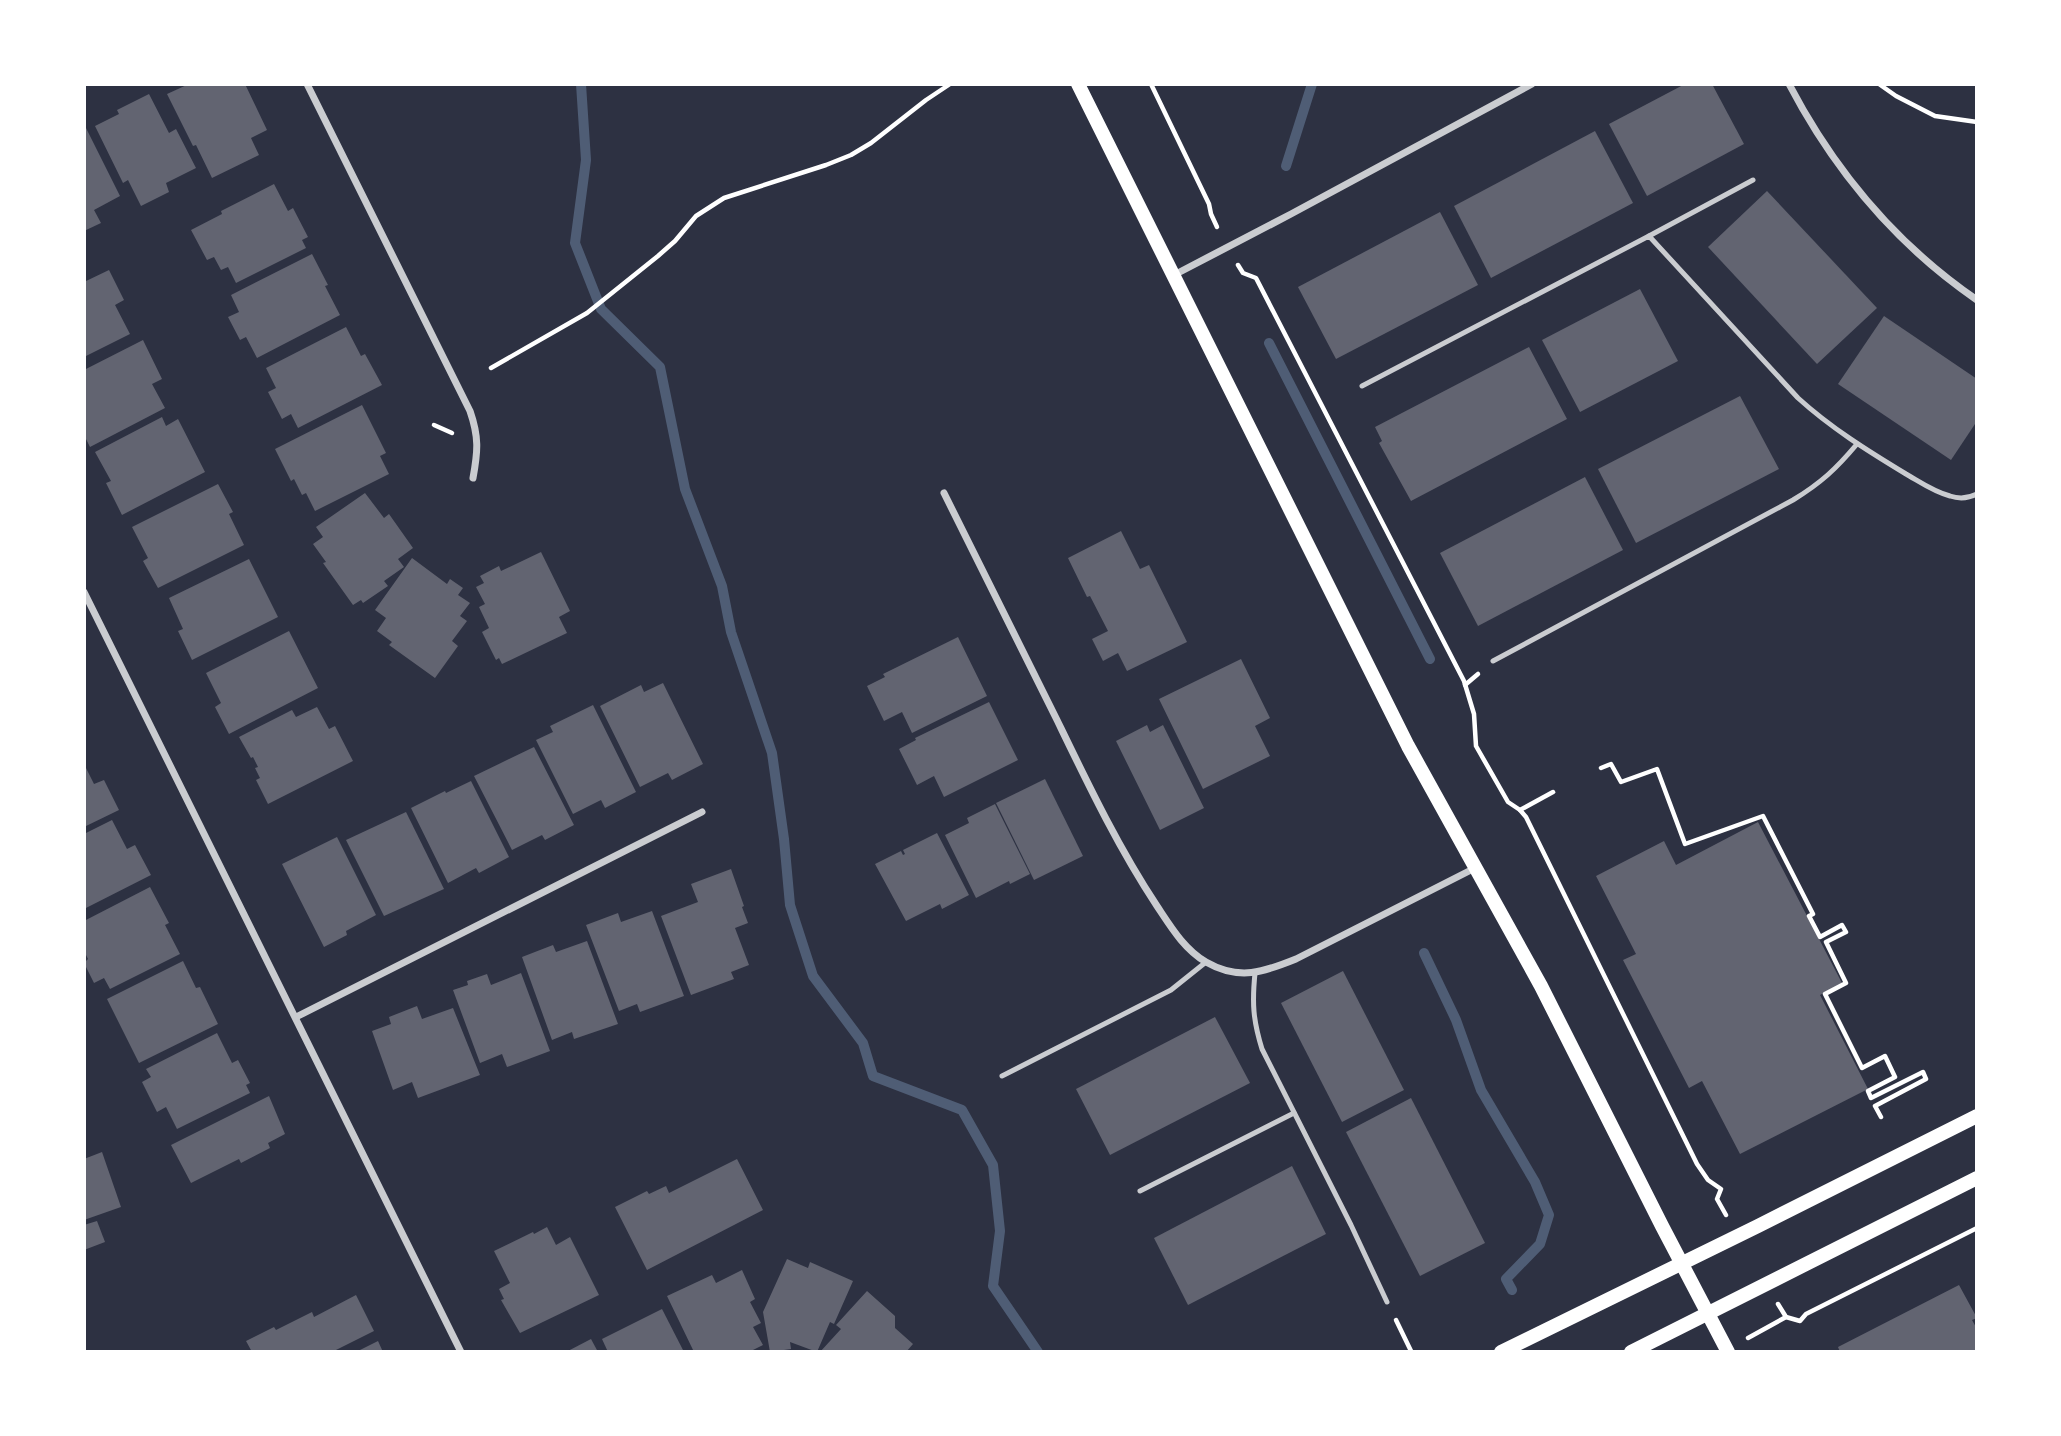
<svg xmlns="http://www.w3.org/2000/svg" width="2061" height="1436" viewBox="0 0 2061 1436" font-family="'Crimson Pro',serif">
  <style>
    .lines { fill: none; stroke-linecap: round; stroke-linejoin: round }
    .stream { stroke: #4f5d75; stroke-width: 10 }
    .building { fill: #626471 }
    .path { stroke: #fff; stroke-width: 4.5 }
    .service { stroke: #caccd0; stroke-width: 5 }
    .minor { stroke: #caccd0; stroke-width: 7 }
    .secondary { stroke: #fff; stroke-width: 14 }
  </style>
  <rect width="100%" height="100%" fill="#2d3142"/>
  <g class="lines">
    <g class="stream">
      <path d="M581 84 586 160 575 243 601 309 660 367 685 489 722 586 731 632 772 753 784 839 790 905 813 976 863 1043 873 1076 962 1110 993 1165 1000 1231 993 1286 1038 1352"/>
      <path d="M1286 166 1312 84"/>
      <path d="M1269 343 1430 659"/>
      <path d="M1424 953 1456 1020 1481 1090 1535 1182 1549 1215 1540 1244 1506 1279 1512 1290"/>
    </g>
  </g>
  <g class="building">
    <path d="M189 84H245L267 130 251 138 259 155 212 178 196 145 193 146 167 94Z"/>
    <path d="M1685 84H1712L1744 144 1647 196 1609 124Z"/>
    <path d="M149 94 169 133 176 129 196 168 166 183 169 192 141 206 128 180 123 183 95 126 119 114 117 110Z"/>
    <path d="M84 124 120 196 94 210 101 223 84 231Z"/>
    <path d="M1595 131 1633 203 1491 278 1454 206Z"/>
    <path d="M274 184 288 211 293 208 308 237 302 240 306 248 236 283 228 267 221 270 214 257 207 260 191 230 222 214 221 211Z"/>
    <path d="M1767 191 1877 308 1817 364 1708 247Z"/>
    <path d="M1440 212 1478 285 1336 359 1298 287Z"/>
    <path d="M312 254 328 285 325 286 340 315 257 358 246 337 240 340 228 317 239 312 231 295Z"/>
    <path d="M109 270 124 300 115 305 130 334 84 357V282Z"/>
    <path d="M1640 289 1678 361 1580 412 1542 340Z"/>
    <path d="M1884 316 1977 379V421L1951 460 1838 384Z"/>
    <path d="M346 327 361 356 365 354 382 385 298 428 291 414 282 419 268 392 276 388 266 368Z"/>
    <path d="M143 340 162 379 152 384 165 408 90 447 84 435V370Z"/>
    <path d="M1529 347 1567 419 1411 501 1379 443 1382 441 1375 427Z"/>
    <path d="M1740 396 1779 469 1636 543 1598 469Z"/>
    <path d="M362 405 386 453 380 456 389 474 315 511 306 493 302 495 294 479 291 481 275 449Z"/>
    <path d="M162 417 166 426 178 419 205 472 122 515 106 483 111 481 95 452Z"/>
    <path d="M1585 477 1623 550 1478 626 1440 553Z"/>
    <path d="M218 484 233 512 229 514 244 545 158 588 143 561 148 558 132 527Z"/>
    <path d="M365 493 384 518 389 514 413 548 398 559 404 567 384 581 388 586 363 603 361 600 353 605 323 563 326 562 313 544 323 537 316 527Z"/>
    <path d="M1121 531 1140 569 1149 565 1187 642 1127 671 1118 653 1103 661 1092 639 1108 631 1090 596 1087 597 1068 558Z"/>
    <path d="M541 552 570 611 559 617 567 633 502 664 499 658 496 660 482 632 489 628 479 607 485 604 476 587 484 583 480 576 499 566 501 571Z"/>
    <path d="M412 558 447 584 450 579 463 588 458 595 470 603 460 616 467 621 452 641 458 646 435 678 389 645 392 642 377 631 386 618 375 610Z"/>
    <path d="M249 559 278 617 192 660 178 631 183 629 169 598Z"/>
    <path d="M289 631 318 688 229 734 215 707 221 703 206 673Z"/>
    <path d="M958 637 987 696 912 733 902 712 884 721 867 686 885 677 883 674Z"/>
    <path d="M1241 659 1270 718 1255 726 1270 756 1203 789 1159 699Z"/>
    <path d="M663 683 703 764 672 780 668 773 640 787 600 706 641 685 644 692Z"/>
    <path d="M989 702 1018 760 944 797 934 776 917 785 899 749 916 740 915 738Z"/>
    <path d="M593 705 636 792 605 808 601 800 573 814 536 740 553 732 550 726Z"/>
    <path d="M317 707 329 729 335 726 353 761 268 804 256 780 260 778 255 768 258 767 253 757 251 758 239 737 292 710 296 717Z"/>
    <path d="M1147 725 1150 732 1163 725 1204 808 1160 830 1116 741Z"/>
    <path d="M534 747 574 825 545 840 542 835 512 850 474 776Z"/>
    <path d="M84 764 94 784 104 780 119 810 84 827Z"/>
    <path d="M1045 779 1083 856 1034 880 996 803Z"/>
    <path d="M471 781 509 857 479 873 476 868 448 883 411 808 445 791 446 793Z"/>
    <path d="M995 804 1030 874 1010 884 1009 881 976 898 945 835 969 823 967 818Z"/>
    <path d="M406 812 444 889 384 916 346 840Z"/>
    <path d="M112 820 127 849 135 845 151 875 84 909V834Z"/>
    <path d="M1758 822 1842 983 1820 995 1868 1089 1740 1154 1702 1081 1689 1088 1623 960 1636 954 1596 876 1664 841 1676 865Z"/>
    <path d="M937 833 969 895 942 909 940 904 906 921 875 864 901 851 903 855 905 854 903 850Z"/>
    <path d="M337 837 376 915 346 931 347 935 324 947 282 864Z"/>
    <path d="M731 869 744 906 742 907 748 923 735 928 749 965 731 972 734 979 691 995 661 916 698 902 691 884Z"/>
    <path d="M150 887 169 923 165 925 180 954 110 989 104 978 94 983 84 963 88 959 84 951V921Z"/>
    <path d="M652 911 684 996 640 1012 637 1004 619 1011 586 925 618 913 621 922Z"/>
    <path d="M587 941 618 1024 574 1039 572 1032 552 1040 522 957 553 945 556 952Z"/>
    <path d="M183 961 196 988 200 987 218 1024 139 1063 107 999Z"/>
    <path d="M1343 971 1404 1090 1342 1122 1281 1003Z"/>
    <path d="M521 973 550 1051 507 1067 502 1054 480 1063 453 990 468 985 467 981 487 974 491 985Z"/>
    <path d="M417 1006 422 1019 453 1008 480 1075 418 1098 412 1082 393 1090 372 1031 391 1024 389 1017Z"/>
    <path d="M1215 1017 1250 1083 1110 1155 1076 1089Z"/>
    <path d="M217 1033 232 1063 238 1060 250 1083 246 1085 250 1093 177 1129 166 1107 157 1112 142 1082 151 1077 146 1069Z"/>
    <path d="M269 1096 285 1134 268 1143 270 1148 241 1163 239 1159 191 1183 171 1145Z"/>
    <path d="M1411 1098 1485 1243 1420 1276 1346 1132Z"/>
    <path d="M102 1152 121 1207 84 1220V1159Z"/>
    <path d="M737 1159 763 1210 647 1270 615 1207 647 1191 649 1194 666 1186 669 1193Z"/>
    <path d="M1292 1166 1326 1234 1188 1305 1154 1238Z"/>
    <path d="M97 1221 105 1242 84 1250V1225Z"/>
    <path d="M547 1227 556 1245 570 1237 599 1295 520 1333 501 1300 504 1299 499 1289 510 1283 494 1251 533 1232 534 1234Z"/>
    <path d="M787 1259 808 1268 810 1262 853 1281 834 1324 830 1322 817 1352 790 1342 791 1349 770 1352 763 1312Z"/>
    <path d="M742 1270 755 1299 750 1302 761 1323 753 1327 763 1345 749 1352H694L667 1296 712 1275 716 1283Z"/>
    <path d="M1959 1285 1977 1318 1972 1320 1977 1329V1352H1840L1838 1347Z"/>
    <path d="M867 1291 895 1316V1328L913 1344 906 1352H820L841 1329 836 1325Z"/>
    <path d="M356 1295 374 1331 332 1352H252L246 1341 274 1327 276 1330 312 1312 314 1317Z"/>
    <path d="M662 1309 684 1352H608L602 1339Z"/>
    <path d="M591 1339 598 1352H566Z"/>
    <path d="M378 1341 383 1352H356Z"/>
  </g>
  <g class="lines">
    <g class="path">
      <path d="M1151 84 1209 204 1211 214 1217 227"/>
      <path d="M1879 84 1896 96 1935 116 1977 122"/>
      <path d="M1238 265 1243 273 1256 278 1464 681 1474 714 1476 746 1508 802 1520 810 1526 817 1697 1164 1708 1180 1721 1189 1717 1199 1726 1215"/>
      <path d="M491 368 587 313 658 256 675 241 696 216 724 198 826 165 851 155 871 143 926 100 950 84"/>
      <path d="M434 425 452 433"/>
      <path d="M1465 685 1478 674"/>
      <path d="M1601 768 1611 764 1621 782 1657 769 1685 844 1763 816 1813 914 1809 916 1820 937 1842 925 1846 932 1826 942 1846 983 1825 994 1862 1068 1885 1056 1895 1077 1868 1091 1871 1098 1923 1072 1926 1079 1875 1106 1881 1117"/>
      <path d="M1520 810 1553 792"/>
      <path d="M1778 1304 1786 1317 1800 1321 1806 1314 1977 1228"/>
      <path d="M1396 1320 1411 1351"/>
      <path d="M1748 1338 1786 1317"/>
    </g>
    <g class="service">
      <path d="M1649 236 1753 180"/>
      <path d="M1362 386 1649 236 1798 398C1831 428 1868 451 1906 474 1920 482 1934 492 1950 496 1959 499 1969 498 1977 494"/>
      <path d="M1493 661 1793 500C1821 483 1836 469 1857 444"/>
      <path d="M1255 973C1252 1003 1253 1020 1262 1049L1351 1225 1387 1302"/>
      <path d="M1002 1076 1171 990 1206 962"/>
      <path d="M1140 1191 1294 1113"/>
    </g>
    <g class="minor">
      <path d="M307 84 470 411C479 437 478 451 473 478"/>
      <path d="M1789 84C1834 170 1897 245 1977 300"/>
      <path d="M1174 275 1291 214 1532 84"/>
      <path d="M944 493C981 568 1019 644 1057 720 1088 784 1118 847 1157 906 1171 927 1184 949 1206 962 1239 981 1264 972 1296 959L1475 868"/>
      <path d="M84 592 461 1352"/>
      <path d="M296 1017 702 812"/>
    </g>
    <g class="secondary">
      <path d="M1078 84 1408 746 1541 986 1662 1226 1728 1352"/>
      <path d="M1501 1352 1758 1226 1977 1116"/>
      <path d="M1631 1352 1977 1178"/>
    </g>
  </g>
  <rect width="2061" height="1436" fill="none" stroke="#ffffff" stroke-width="172"/>
</svg>
